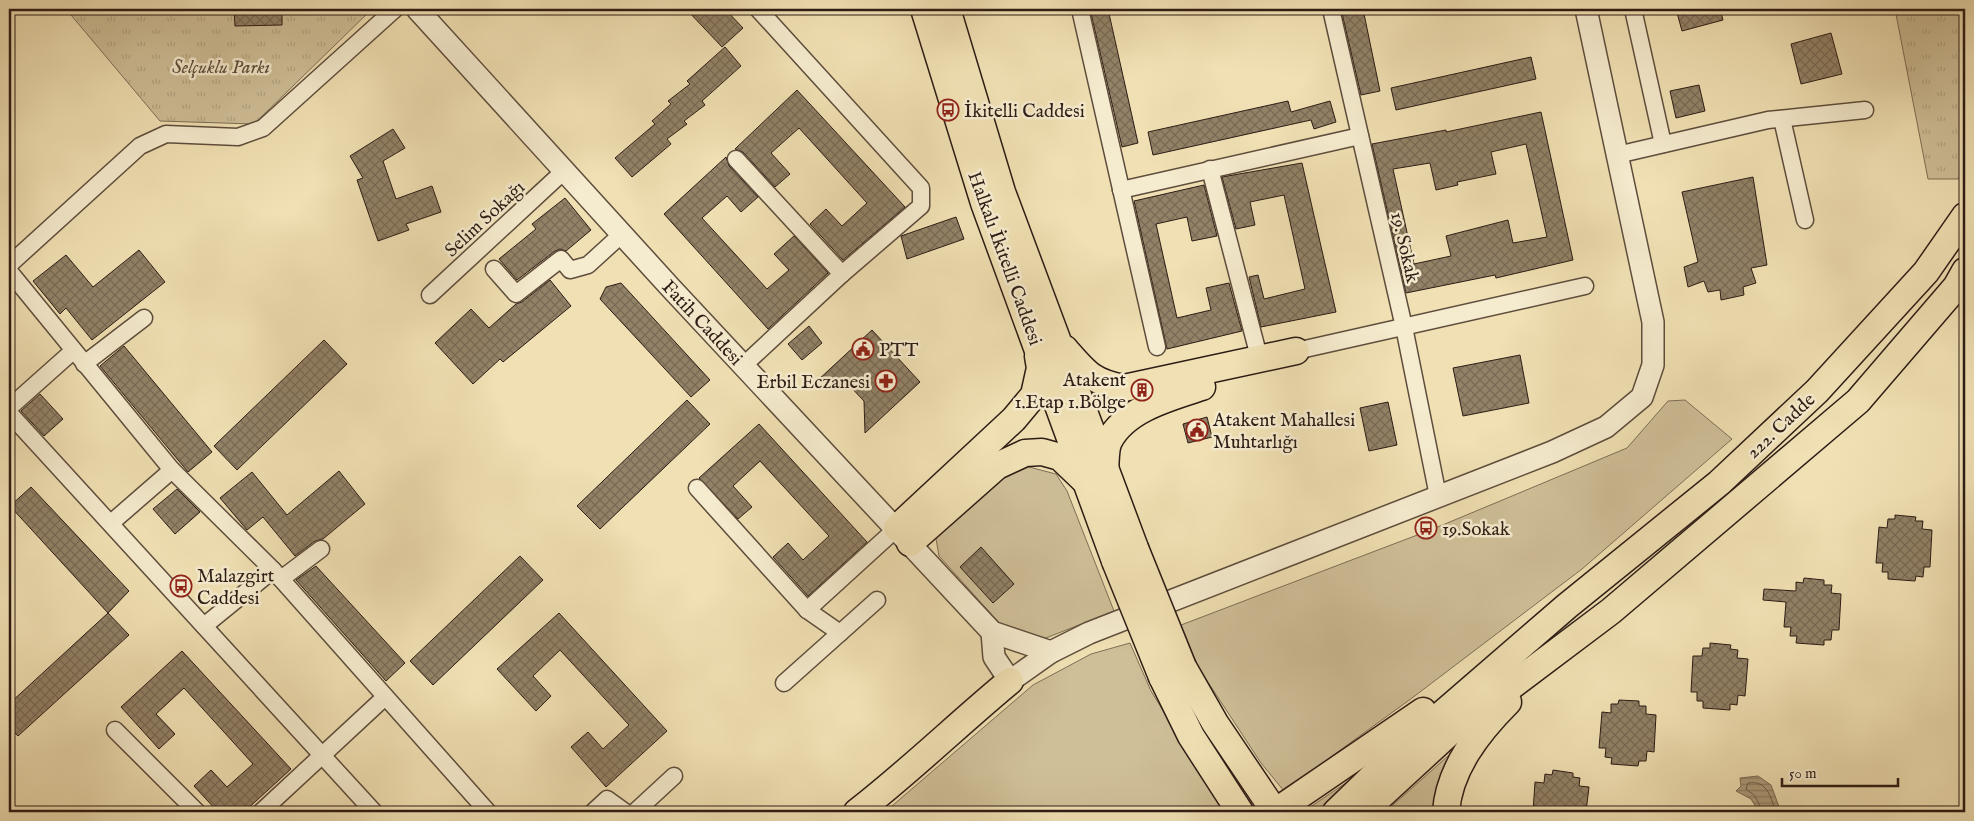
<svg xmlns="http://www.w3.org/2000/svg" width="1974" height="821" viewBox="0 0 1974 821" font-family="'IM FELL English',serif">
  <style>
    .grass { fill: #cfbf98; stroke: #7e6e56 }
    .park { fill: url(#park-tufts); stroke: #7e6e56 }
    .water { fill: url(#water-rules); stroke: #7a6953 }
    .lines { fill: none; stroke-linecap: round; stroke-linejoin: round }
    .shore { stroke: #6e5c49; stroke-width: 1 }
    .building { fill: url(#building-cross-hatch); stroke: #2d1c15; fill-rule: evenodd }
    .minor-casing { stroke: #5e4d3c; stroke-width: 19 }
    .tertiary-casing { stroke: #5e4d3c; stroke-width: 24 }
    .primary-casing { stroke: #2d1c15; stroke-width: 29 }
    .minor { stroke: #f5ebce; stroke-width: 16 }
    .tertiary { stroke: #f5ebce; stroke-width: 21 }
    .primary { stroke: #f0e0b3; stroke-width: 26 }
    .primary-bridge-casing { stroke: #2d1c15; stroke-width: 29; stroke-linecap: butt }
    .primary-bridge { stroke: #f0e0b3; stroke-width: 26 }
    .labels { text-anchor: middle; stroke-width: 5; stroke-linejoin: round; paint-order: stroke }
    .park-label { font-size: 19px; font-style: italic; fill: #5e4d3c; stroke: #f5ebce }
    .poi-label { font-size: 19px; fill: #2d1c15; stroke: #f5ebce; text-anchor: start }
    .street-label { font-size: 19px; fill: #2d1c15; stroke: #f5ebce }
  </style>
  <defs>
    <pattern id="park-tufts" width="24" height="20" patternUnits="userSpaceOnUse" patternTransform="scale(1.25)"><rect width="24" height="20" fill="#cfbf98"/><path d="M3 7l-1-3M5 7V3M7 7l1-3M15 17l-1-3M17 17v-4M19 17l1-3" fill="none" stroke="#b2a482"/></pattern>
    <pattern id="water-rules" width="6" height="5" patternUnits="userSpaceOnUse" patternTransform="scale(1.25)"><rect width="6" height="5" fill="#ae9d7d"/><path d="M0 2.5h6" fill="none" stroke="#8e7f65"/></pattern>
    <pattern id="building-cross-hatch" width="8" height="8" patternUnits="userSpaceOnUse" patternTransform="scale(1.25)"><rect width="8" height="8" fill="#928267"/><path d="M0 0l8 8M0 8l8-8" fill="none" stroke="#786a54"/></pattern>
  </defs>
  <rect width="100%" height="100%" fill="#f0e0b3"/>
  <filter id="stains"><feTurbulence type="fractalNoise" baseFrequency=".004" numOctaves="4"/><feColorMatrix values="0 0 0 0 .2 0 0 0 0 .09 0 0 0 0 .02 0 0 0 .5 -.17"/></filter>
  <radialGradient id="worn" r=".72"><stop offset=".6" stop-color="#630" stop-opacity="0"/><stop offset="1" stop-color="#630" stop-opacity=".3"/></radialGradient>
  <g class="grass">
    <path d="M1685 400 1732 439 1582 569 1412 698 1284 791 1261 763 1198 667 1181 625 1433 529 1627 448 1668 401Z"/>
    <path d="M1029 467 1056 474 1067 491 1114 611 1046 638 1003 627 939 556 935 533 1011 468Z"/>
    <path d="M1130 643 1151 691 1225 812H885L1033 685 1091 654Z"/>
    <path d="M1457 748 1435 812H1385Z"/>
    <path d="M1356 776 1322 812H1303Z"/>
  </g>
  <g class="park">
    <path d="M66 9H372L254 124 160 121Z"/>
    <path d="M1895 9H1965V168L1958 179H1928Z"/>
  </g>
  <path class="water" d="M1758 776 1771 785 1781 812H1759L1751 799 1736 791 1741 786 1740 778Z"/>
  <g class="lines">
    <path class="shore" d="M1763 812 1755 796 1746 789 1748 783C1768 780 1770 797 1776 812"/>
  </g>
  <g class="building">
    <path d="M234 9H282V25L235 26Z"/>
    <path d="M686 9H725L743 28 722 47Z"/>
    <path d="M1090 9H1108L1138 143 1122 147Z"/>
    <path d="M1341 9H1363L1380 91 1361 95Z"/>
    <path d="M1676 9H1720L1723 20 1682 31Z"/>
    <path d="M1831 33 1842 74 1801 84 1791 44Z"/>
    <path d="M725 47 741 66 702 101 705 105 684 121 687 124 667 139 671 144 632 177 615 158 655 124 652 121 671 104 668 101 690 84 687 81Z"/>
    <path d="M1531 57 1536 79 1396 110 1391 88Z"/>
    <path d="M1699 85 1705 111 1676 118 1670 91Z"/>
    <path d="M797 90 905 207 843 260 810 224 826 209 842 226 867 203 799 128 771 153 790 174 775 187 743 152 735 149Z"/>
    <path d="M1288 101 1291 112 1330 101 1336 122 1314 129 1311 120 1153 155 1148 132Z"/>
    <path d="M1541 112 1573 260 1496 278 1495 275 1406 293 1372 144 1446 130V132ZM1526 144 1547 237 1513 243 1508 220 1446 236 1451 256 1414 264 1393 169 1430 163 1436 190 1458 185 1457 182 1496 174 1491 152Z"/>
    <path d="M393 129 405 148 383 161 396 199 432 186 441 212 406 224 409 230 378 241 357 180 363 178 350 156Z"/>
    <path d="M726 157 729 166 758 197 741 212 727 196 702 218 767 289 789 270 774 254 794 236 828 273 768 329 664 214Z"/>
    <path d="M1302 163 1336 312 1261 327 1249 277 1258 275 1264 299 1305 289 1284 195 1250 202 1255 225 1236 229 1222 177Z"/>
    <path d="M1753 177 1767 265 1751 268 1756 283 1743 287 1744 295 1721 300 1720 290 1708 292 1704 281 1688 287 1684 267 1698 262 1682 192Z"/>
    <path d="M1204 185 1217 236 1192 241 1187 217 1156 224 1177 318 1211 310 1206 288 1229 283 1242 331 1167 349 1134 201Z"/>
    <path d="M565 198 591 230 566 251 560 249 555 251 517 280 499 259 536 229 532 224Z"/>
    <path d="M956 217 964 239 907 259 901 236Z"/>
    <path d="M139 250 165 282 92 340 66 308 60 314 33 281 66 255 93 287Z"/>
    <path d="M550 280 571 306 503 362 500 359 473 384 435 343 471 309 489 328 516 304 522 302Z"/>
    <path d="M621 283 710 380 691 397 600 299 606 287Z"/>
    <path d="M809 326 822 343 802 360 788 344Z"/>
    <path d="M872 330 920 382 865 433 864 401 846 382 817 381Z"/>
    <path d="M324 340 347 364 237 470 214 446Z"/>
    <path d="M124 346 212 452 188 472 100 366Z"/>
    <path d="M1520 355 1529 403 1463 416 1453 368Z"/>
    <path d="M40 394 63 419 44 436 21 411Z"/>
    <path d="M687 400 710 424 600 529 577 506Z"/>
    <path d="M1388 402 1397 445 1369 451 1360 408Z"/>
    <path d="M1207 417 1212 437 1188 443 1183 424Z"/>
    <path d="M759 424 867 542 808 596 773 557 788 543 803 560 829 536 760 461 733 486 752 507 738 519 699 478Z"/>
    <path d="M339 471 365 504 323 539 315 541 295 556 263 517 247 530 220 498 252 472 287 515Z"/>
    <path d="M31 487 129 591 108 613 10 506Z"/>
    <path d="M177 489 200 512 175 534 153 509Z"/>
    <path d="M1895 515 1916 517 1915 521H1923L1922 529 1932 530 1930 567H1924L1923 577 1916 576 1915 581 1888 579V572H1882L1883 563H1876L1879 527 1887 528 1888 519H1895Z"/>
    <path d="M981 547 1014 584 993 603 960 567Z"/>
    <path d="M520 556 543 580 433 685 410 661Z"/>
    <path d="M316 566 405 663 386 681 296 580Z"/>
    <path d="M1804 578 1824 580V585H1832L1831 593 1841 594 1839 630H1832L1831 640H1824V645L1796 643 1797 636H1790L1791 627H1784L1786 602 1763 600 1764 589 1796 591V582L1803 583Z"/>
    <path d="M108 613 129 635 18 736 9 727V704Z"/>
    <path d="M559 613 667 731 606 787 571 747 588 732 603 749 629 725 560 650 533 676 551 696 536 711 497 669Z"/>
    <path d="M1710 643 1731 645 1730 649 1738 650 1737 658 1748 659 1745 696 1738 695 1737 705 1730 704V710L1703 708V701H1697V692H1691L1693 656H1702L1703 648H1710Z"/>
    <path d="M182 651 291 769 244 812H218L194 786 211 770 227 787 253 764 184 688 156 714 175 734 159 749 121 707Z"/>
    <path d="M1619 700 1639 701V706H1646V714L1656 715 1654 752 1647 751 1646 761H1639L1638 766 1611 764 1612 758 1605 757 1606 748H1599L1602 712 1611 713V704H1618Z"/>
    <path d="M1553 770 1573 773V777L1580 778 1579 786 1589 787 1586 812H1533L1535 782 1544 783 1545 774 1552 775Z"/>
  </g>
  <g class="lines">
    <g class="minor-casing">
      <g id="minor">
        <path d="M1080 9 1157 347"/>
        <path d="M1331 9 1404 327 1438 496"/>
        <path d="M1633 9 1663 144"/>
        <path d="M1782 119 1805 220"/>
        <path d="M1617 155 1768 120 1865 110"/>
        <path d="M736 159 842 274"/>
        <path d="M1210 169 1259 357"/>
        <path d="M1121 190 1360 136"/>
        <path d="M9 265 140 146 166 134 238 137 263 128 395 9"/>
        <path d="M494 269 516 294 561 259 570 270 588 265 622 234"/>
        <path d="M9 271 172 470 273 570 488 812"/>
        <path d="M430 295 565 170"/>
        <path d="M1296 351 1585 286"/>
        <path d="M84 364 144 318"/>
        <path d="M744 365 842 274 921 206V188L758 9"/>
        <path d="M9 408 73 351"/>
        <path d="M9 413 374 812"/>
        <path d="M697 488 807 610 840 633"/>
        <path d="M111 523 172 470"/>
        <path d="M281 579 321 549"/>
        <path d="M807 610 897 528"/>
        <path d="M204 626 273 570"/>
        <path d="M784 683 877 600"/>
        <path d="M115 730 197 812"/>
        <path d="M261 812 385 697"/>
        <path d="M593 812 607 799 625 812"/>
        <path d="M635 812 674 776"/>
      </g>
    </g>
    <g class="tertiary-casing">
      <g id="tertiary">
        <path d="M417 9 669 286 992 632 1051 652"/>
        <path d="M992 632 994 657 1010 681 1051 652 1089 633 1552 452 1606 427 1642 397 1653 365V322L1586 9"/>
      </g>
    </g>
    <g class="primary-casing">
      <g id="primary">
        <path d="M924 9 984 203 1115 561"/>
        <path d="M947 9 1002 192 1135 548"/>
        <path d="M1065 349C1086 373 1092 382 1124 388L1296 351"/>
        <path d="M1105 471C1106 462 1105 449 1109 441 1125 409 1171 397 1202 387"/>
        <path d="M897 528 1014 419 1034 395 1040 368 1038 356"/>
        <path d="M910 543 997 466 1025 453 1042 452 1060 457 1083 479"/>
        <path d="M1183 667 1215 723 1275 812"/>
        <path d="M1162 677 1191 736 1240 812"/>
        <path d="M857 812C910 771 958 724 1010 681"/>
        <path d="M1275 812 1423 711"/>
        <path d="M1336 812 1397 753 1567 606 1719 483 1817 391 1926 272 1965 216"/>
        <path d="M1363 812 1449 733 1611 611 1858 401 1956 287 1965 271"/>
        <path d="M1446 812C1449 769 1478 732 1508 702"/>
      </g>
    </g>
    <use href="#minor" class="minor"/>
    <use href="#tertiary" class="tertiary"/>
    <use href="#primary" class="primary"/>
    <g class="primary-bridge-casing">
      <g id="primary-bridge">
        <path d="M1135 548 1183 667"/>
        <path d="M1115 561 1162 677"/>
      </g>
    </g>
    <use href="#primary-bridge" class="primary-bridge"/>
  </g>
  <defs>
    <g id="bus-ring" transform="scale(1.125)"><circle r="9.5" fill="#f5ebce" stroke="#8f2418" stroke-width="1.5"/><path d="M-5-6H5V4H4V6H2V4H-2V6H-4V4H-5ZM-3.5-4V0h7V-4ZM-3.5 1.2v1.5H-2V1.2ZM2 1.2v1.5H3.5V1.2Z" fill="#8f2418"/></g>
    <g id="civic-ring" transform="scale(1.125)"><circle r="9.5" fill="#f5ebce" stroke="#8f2418" stroke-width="1.5"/><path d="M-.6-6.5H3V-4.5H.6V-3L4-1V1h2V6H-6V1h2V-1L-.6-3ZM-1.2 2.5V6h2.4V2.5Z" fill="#8f2418"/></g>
    <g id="pharmacy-ring" transform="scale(1.125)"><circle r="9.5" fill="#f5ebce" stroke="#8f2418" stroke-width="1.5"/><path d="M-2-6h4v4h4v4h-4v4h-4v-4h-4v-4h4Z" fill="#8f2418"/></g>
    <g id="building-ring" transform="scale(1.125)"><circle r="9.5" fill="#f5ebce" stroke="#8f2418" stroke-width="1.5"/><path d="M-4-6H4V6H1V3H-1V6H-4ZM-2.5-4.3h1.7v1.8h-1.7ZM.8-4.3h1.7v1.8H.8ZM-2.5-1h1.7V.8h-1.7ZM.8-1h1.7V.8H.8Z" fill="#8f2418"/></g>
  </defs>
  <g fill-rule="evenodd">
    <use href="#bus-ring" x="948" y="110"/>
    <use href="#civic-ring" x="863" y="349"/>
    <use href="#pharmacy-ring" x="886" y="381"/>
    <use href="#building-ring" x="1142" y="390"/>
    <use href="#civic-ring" x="1197" y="430"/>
    <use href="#bus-ring" x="1426" y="528"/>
    <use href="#bus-ring" x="181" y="586"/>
  </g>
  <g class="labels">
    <g class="park-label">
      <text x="221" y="73">Selçuklu Parkı</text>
    </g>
    <g class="poi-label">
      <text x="964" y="117">İkitelli Caddesi</text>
      <text x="879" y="356">PTT</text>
      <text x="1126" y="386" text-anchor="end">Atakent<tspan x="1126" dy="22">1.Etap 1.Bölge</tspan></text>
      <text x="870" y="388" text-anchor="end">Erbil Eczanesi</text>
      <text x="1213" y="426">Atakent Mahallesi<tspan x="1213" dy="22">Muhtarlığı</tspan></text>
      <text x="1442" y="535">19.Sokak</text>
      <text x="197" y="582">Malazgirt<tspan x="197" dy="22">Caddesi</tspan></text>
    </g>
    <g class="street-label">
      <text transform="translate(484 218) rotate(-43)" y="7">Selim Sokağı</text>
      <text transform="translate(1406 247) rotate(77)" y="7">19. Sokak</text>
      <text transform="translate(1006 258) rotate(70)" y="7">Halkalı İkitelli Caddesi</text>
      <text transform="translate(703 322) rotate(47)" y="7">Fatih Caddesi</text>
      <text transform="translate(1780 425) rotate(-43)" y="7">222. Cadde</text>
    </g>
  </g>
  <rect width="1974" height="821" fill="none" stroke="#f0e0b3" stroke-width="30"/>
  <rect x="10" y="10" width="1954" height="801" fill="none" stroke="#2d1c15" stroke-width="2.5"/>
  <rect x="15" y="15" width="1944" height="791" fill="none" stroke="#2d1c15"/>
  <path d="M1782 778v8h116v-8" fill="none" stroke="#2d1c15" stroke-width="2.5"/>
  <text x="1789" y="778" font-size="15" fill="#2d1c15" stroke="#f5ebce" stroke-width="4" paint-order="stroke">50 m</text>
  <rect width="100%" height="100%" filter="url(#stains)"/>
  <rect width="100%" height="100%" fill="url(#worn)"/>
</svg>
